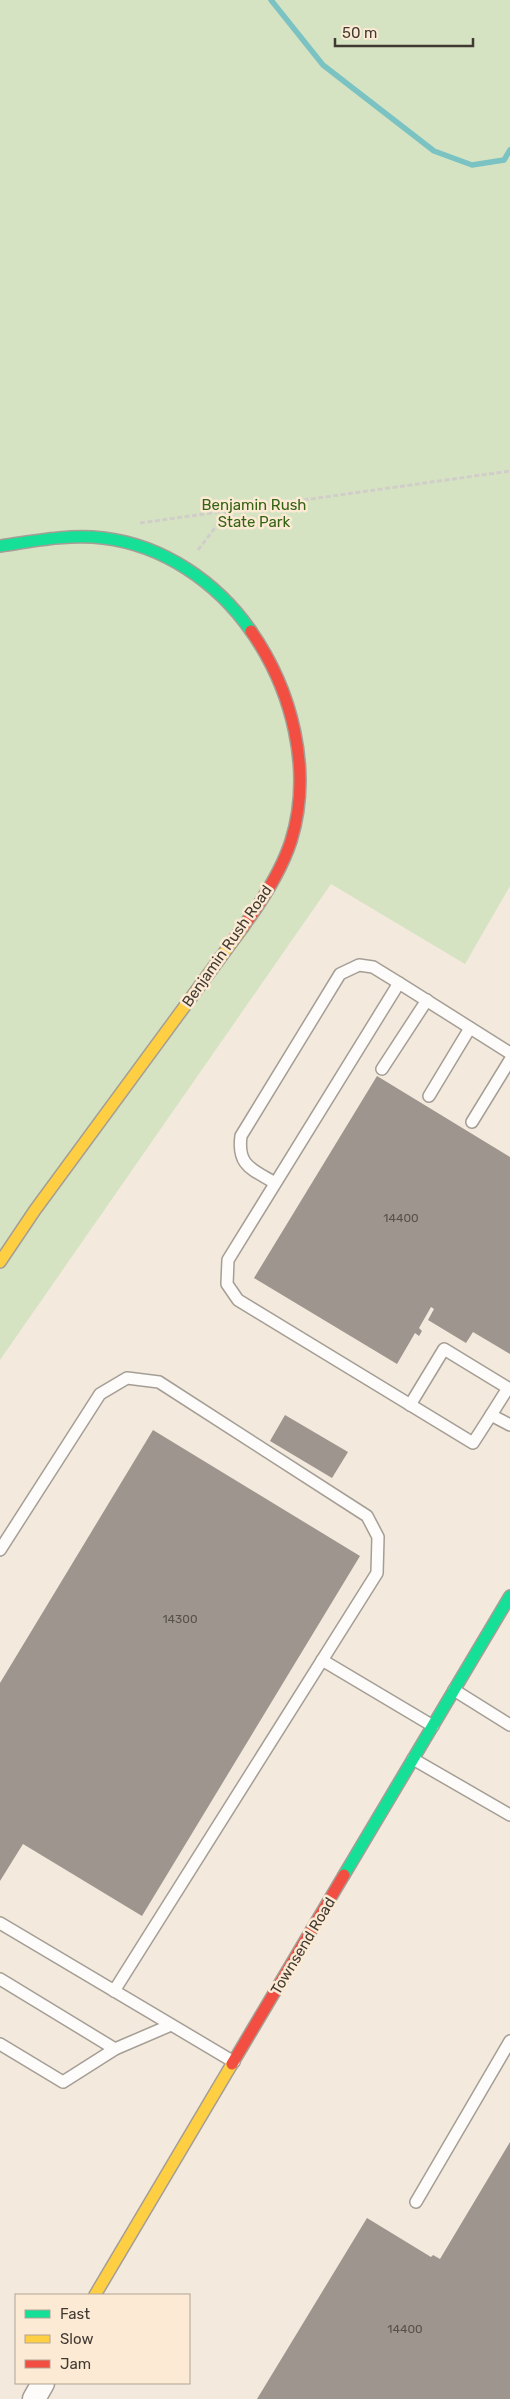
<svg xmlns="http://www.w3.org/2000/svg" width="510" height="2399" viewBox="0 0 510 2399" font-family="Rubik,sans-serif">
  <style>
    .green { fill: #d5e3c2 }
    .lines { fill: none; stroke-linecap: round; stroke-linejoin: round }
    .stream { stroke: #7bc2c2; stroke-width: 5.5 }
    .building { fill: #9e968e }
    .lane-casing { stroke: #a59e95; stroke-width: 14 }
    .street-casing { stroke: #a59e95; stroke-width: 25 }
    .fast-casing { stroke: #a59e95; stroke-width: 14 }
    .slow-casing { stroke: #a59e95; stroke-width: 14 }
    .jam-casing { stroke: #a59e95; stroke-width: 14 }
    .path { stroke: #d1ceca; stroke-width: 3; stroke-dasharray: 5 2.5; stroke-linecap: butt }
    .lane { stroke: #fdfcfa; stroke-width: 11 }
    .street { stroke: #fdfcfa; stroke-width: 22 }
    .fast { stroke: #16e098; stroke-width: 11 }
    .slow { stroke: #ffcf43; stroke-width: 11 }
    .jam { stroke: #f24e42; stroke-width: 11 }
    .labels { text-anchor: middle; stroke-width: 5; stroke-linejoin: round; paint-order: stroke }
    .number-label { font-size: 12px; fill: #585149 }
    .park-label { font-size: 15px; fill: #336414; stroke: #fcead4 }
    .street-label { font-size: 15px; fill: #413a32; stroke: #fcead4 }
  </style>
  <rect width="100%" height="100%" fill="#f3e9dd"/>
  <path class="green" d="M0 0H510V886L465 964 331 884 0 1360Z"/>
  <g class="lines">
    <path class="stream" d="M271 0 323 65 434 151 472 165 504 160 510 150"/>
  </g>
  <g class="building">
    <path d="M377 1076 510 1157V1354L473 1332 466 1343 428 1320 434 1309 431 1307 419 1328 422 1331 419 1336 415 1333 397 1364 254 1278Z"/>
    <path d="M285 1415 348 1452 332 1478 270 1441Z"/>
    <path d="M153 1430 360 1556 142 1916 23 1844 0 1881V1683Z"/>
    <path d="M510 2142V2399H257L367 2218 431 2257 433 2255 440 2259Z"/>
  </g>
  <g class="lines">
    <g class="lane-casing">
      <g id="lane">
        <path d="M510 1053 399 983 228 1260 227 1284 238 1300 473 1443 491 1415 510 1425"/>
        <path d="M382 1069 427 1000"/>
        <path d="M429 1096 470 1028"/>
        <path d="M472 1122 510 1060"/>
        <path d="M275 1183C252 1169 237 1166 241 1136L340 974 359 965 373 967 399 983"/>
        <path d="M410 1405 444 1349 508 1388 491 1415"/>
        <path d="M0 1550 100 1394 127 1378 159 1382 367 1516 378 1537 377 1573 114 1991"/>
        <path d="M322 1660 433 1726"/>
        <path d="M454 1690 510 1725"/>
        <path d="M413 1759 510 1815"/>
        <path d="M0 1923 234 2062"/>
        <path d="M0 1979 115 2049"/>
        <path d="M0 2044 63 2082 115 2049 171 2025"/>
        <path d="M416 2202 510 2041"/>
      </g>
    </g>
    <g class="street-casing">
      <path id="street" d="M34 2399 43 2383"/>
    </g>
    <g class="fast-casing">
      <g id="fast">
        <path d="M0 546C34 541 69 534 103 538 163 545 217 582 251 631"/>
        <path d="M344 1875 510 1596"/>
      </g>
    </g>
    <g class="slow-casing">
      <g id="slow">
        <path d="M0 1262 35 1210 243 927"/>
        <path d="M95 2295 232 2064"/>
      </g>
    </g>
    <g class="jam-casing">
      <g id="jam">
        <path d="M243 927C262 901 281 872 291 841 313 770 292 690 251 631"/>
        <path d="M232 2064 344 1875"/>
      </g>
    </g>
    <g class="path">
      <path d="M140 523 510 471"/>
      <path d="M198 550 228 511"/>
    </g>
    <use href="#lane" class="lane"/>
    <use href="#street" class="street"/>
    <use href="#fast" class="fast"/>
    <use href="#slow" class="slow"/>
    <use href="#jam" class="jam"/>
  </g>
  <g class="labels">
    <g class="number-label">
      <text x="401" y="1222">14400</text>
      <text x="180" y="1623">14300</text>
      <text x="405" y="2333">14400</text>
    </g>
    <g class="park-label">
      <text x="254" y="510">Benjamin Rush<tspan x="254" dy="17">State Park</tspan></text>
    </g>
    <g class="street-label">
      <text transform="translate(227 946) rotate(-55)" y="5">Benjamin Rush Road</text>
      <text transform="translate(303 1946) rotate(-59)" y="5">Townsend Road</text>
    </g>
  </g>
  <rect x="15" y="2294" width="175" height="90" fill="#fcead4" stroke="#b1a493"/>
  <rect x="25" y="2310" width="25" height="8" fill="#16e098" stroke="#b1a493"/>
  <text x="60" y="2319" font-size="15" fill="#413a32">Fast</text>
  <rect x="25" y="2335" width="25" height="8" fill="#ffcf43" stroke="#b1a493"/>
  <text x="60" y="2344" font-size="15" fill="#413a32">Slow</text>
  <rect x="25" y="2360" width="25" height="8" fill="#f24e42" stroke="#b1a493"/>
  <text x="60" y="2369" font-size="15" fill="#413a32">Jam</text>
  <path d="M335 38v8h138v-8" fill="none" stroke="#413a32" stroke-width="2.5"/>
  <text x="342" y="38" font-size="15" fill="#413a32" stroke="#fcead4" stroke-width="4" paint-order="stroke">50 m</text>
</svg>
